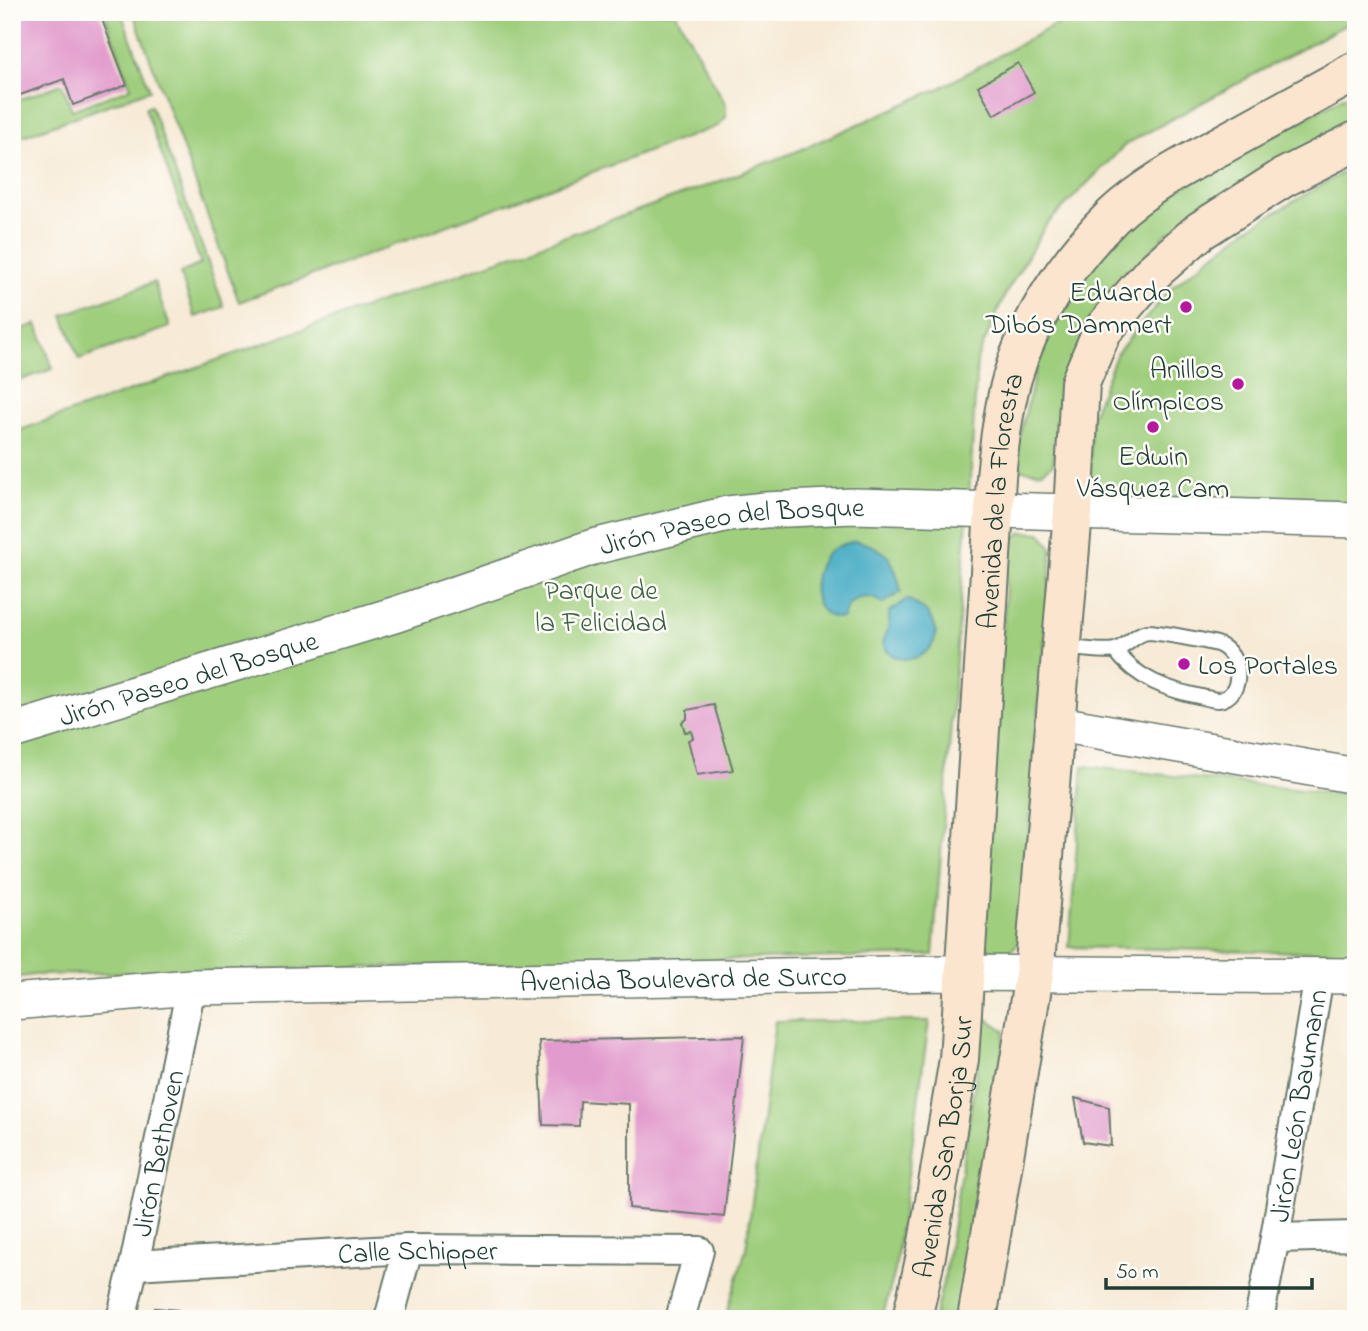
<svg xmlns="http://www.w3.org/2000/svg" width="1368" height="1331" viewBox="0 0 1368 1331" font-family="'Indie Flower',sans-serif">
  <style>
    .green { fill: #9fce7d; stroke: #5f8658; stroke-width: 2 }
    .water { fill: #44abc4; stroke: #32747c; stroke-width: 2 }
    .building { fill: #e29bcd }
    .lines { fill: none; stroke-linecap: round; stroke-linejoin: round }
    .service-casing { stroke: #6b7a6d; stroke-width: 18 }
    .minor-casing { stroke: #6b7a6d; stroke-width: 32 }
    .tertiary-casing { stroke: #6b7a6d; stroke-width: 38 }
    .secondary-casing { stroke: #6b7a6d; stroke-width: 42 }
    .service { stroke: #fff; stroke-width: 14 }
    .minor { stroke: #fff; stroke-width: 28 }
    .tertiary { stroke: #fff; stroke-width: 35 }
    .secondary { stroke: #fbe5cf; stroke-width: 38 }
    .poi-dot { fill: #b5179e; stroke: #fdfcf7; stroke-width: 2.5 }
    .labels { text-anchor: middle; stroke-width: 5; stroke-linejoin: round; paint-order: stroke }
    .poi-label { font-size: 28px; fill: #1f3d34; stroke: #fdfcf7; text-anchor: end }
    .street-label { font-size: 28px; fill: #1f3d34; stroke: #fdfcf7 }
    .park-label { font-size: 28px; fill: #3f6146; stroke: #fdfcf7 }
  </style>
  <rect width="100%" height="100%" fill="#fdfcf7"/>
  <filter id="ink" filterUnits="userSpaceOnUse"><feTurbulence type="fractalNoise" baseFrequency=".0143" numOctaves="2"/><feDisplacementMap in="SourceGraphic" scale="14" xChannelSelector="R" yChannelSelector="G"/><feConvolveMatrix kernelMatrix="1 2 1 2 8 2 1 2 1" color-interpolation-filters="sRGB"/></filter>
  <filter id="wash" filterUnits="userSpaceOnUse"><feTurbulence type="fractalNoise" baseFrequency=".00686" numOctaves="4" result="noise"/><feDisplacementMap in="SourceGraphic" scale="28" xChannelSelector="R" yChannelSelector="G"/><feGaussianBlur stdDeviation="1.57" result="paint"/><feColorMatrix in="noise" values="0 0 0 0 0 0 0 0 0 0 0 0 0 0 0 0 0 1.4 0 .05"/><feComposite in="paint" operator="in"/></filter>
  <g filter="url(#wash)">
    <rect width="100%" height="100%" fill="#f7ead6"/>
    <g class="green">
      <path d="M104 12H121L150 90 12 140V102L62 84 72 110 131 88Z"/>
      <path d="M133 12H675L726 105V117L718 126 239 302Z"/>
      <path d="M1078 12H1356V19L1126 144 1046 225 1006 293 977 359 971 468 933 955 34 975 12 978V433L723 180 800 150 940 88Z"/>
      <path d="M1356 90V123L1259 175 1166 234 1105 302 1065 392 1053 464 1042 472 1022 470 1014 459 1040 354 1077 280 1153 203Z"/>
      <path d="M151 106 224 307 195 317 180 273 201 264 145 108Z"/>
      <path d="M1356 165V505L1089 495 1091 418 1117 353 1170 289 1245 230Z"/>
      <path d="M154 282 170 327 79 359 63 315Z"/>
      <path d="M37 324 53 369 18 381 12 364V328L14 332Z"/>
      <path d="M1022 532 1041 533 1052 548 1020 942 1007 954 992 953 981 938 1009 542Z"/>
      <path d="M1083 766 1356 796V953L1069 947Z"/>
      <path d="M985 1017 1005 1031 962 1319H934L945 1274Z"/>
      <path d="M775 1021H929L895 1271 882 1319H725L746 1249Z"/>
    </g>
    <g class="water">
      <path d="M856 541C889 548 895 561 901 592L882 604C867 591 847 598 843 618 806 621 809 567 830 551 838 545 847 543 856 541Z"/>
      <path d="M907 599C976 635 901 685 883 643L889 625V612Z"/>
    </g>
    <g id="blocks">
      <g class="building">
        <path d="M12 12H99L127 85 73 105 64 79 12 98V60L15 59 12 52Z"/>
        <path d="M1018 63 1034 92 994 115 978 86Z"/>
        <path d="M714 705 733 770 697 775 688 740 693 738 691 731 685 732 682 722 687 719V710Z"/>
        <path d="M744 1036 724 1217 629 1208V1104L580 1101 579 1126 543 1125 539 1041Z"/>
        <path d="M1075 1098 1109 1107 1111 1146 1083 1142Z"/>
        <path d="M155 1308 178 1310V1319H154Z"/>
      </g>
    </g>
  </g>
  <g filter="url(#ink)">
    <use href="#blocks" fill-opacity="0" stroke="#6b7a6d" stroke-width="2"/>
    <g class="lines">
      <g class="service-casing">
        <path id="service" d="M1062 647C1075 648 1103 653 1115 650 1127 647 1135 633 1148 632 1157 632 1207 641 1217 644 1243 653 1245 697 1218 700 1214 700 1207 698 1202 697 1168 690 1136 679 1115 650"/>
      </g>
      <g class="minor-casing">
        <g id="minor">
          <path d="M1275 1238 1356 1236"/>
          <path id="s1" d="M134 1265 408 1249 699 1251 680 1319"/>
          <path id="s2" d="M121 1319 134 1265 191 987"/>
          <path d="M389 1319 408 1249"/>
          <path id="s3" d="M1259 1319 1275 1238 1319 976"/>
        </g>
      </g>
      <g class="tertiary-casing">
        <g id="tertiary">
          <path d="M1053 723 1356 776"/>
          <path id="s4" d="M12 731 397 614 593 547 728 514 765 510 854 506 1356 520"/>
          <path id="s5" d="M12 1002 191 987 944 973 1356 976"/>
        </g>
      </g>
      <g class="secondary-casing">
        <g id="secondary">
          <path id="s6" d="M912 1319 926 1255 959 1059 996 478C999 444 1003 410 1012 378 1029 318 1069 259 1113 216 1145 186 1187 164 1225 143 1269 119 1312 95 1356 71"/>
          <path d="M977 1319 1034 975 1073 512 1080 383 1102 331 1152 273 1200 231 1283 178 1356 141"/>
        </g>
      </g>
      <use href="#service" class="service"/>
      <use href="#minor" class="minor"/>
      <use href="#tertiary" class="tertiary"/>
      <use href="#secondary" class="secondary"/>
    </g>
  </g>
  <g class="poi-dot">
    <circle cx="1186" cy="307" r="7"/>
    <circle cx="1238" cy="384" r="7"/>
    <circle cx="1153" cy="427" r="7"/>
    <circle cx="1184" cy="664" r="7"/>
  </g>
  <g class="labels">
    <g class="poi-label">
      <text x="1172" y="301">Eduardo<tspan x="1172" dy="32">Dibós Dammert</tspan></text>
      <text x="1224" y="378">Anillos<tspan x="1224" dy="32">Olímpicos</tspan></text>
      <text x="1153" y="465" text-anchor="middle">Edwin<tspan x="1153" dy="32">Vásquez Cam</tspan></text>
      <text x="1198" y="674" text-anchor="start">Los Portales</text>
    </g>
    <g class="street-label">
      <text dy="10" stroke="none"><textPath href="#s6" startOffset="824">Avenida de la Floresta</textPath></text>
      <text dy="10" stroke="none"><textPath href="#s4" startOffset="751">Jirón Paseo del Bosque</textPath></text>
      <text dy="10" stroke="none"><textPath href="#s4" startOffset="184">Jirón Paseo del Bosque</textPath></text>
      <text dy="10" stroke="none"><textPath href="#s5" startOffset="672">Avenida Boulevard de Surco</textPath></text>
      <text dy="10" stroke="none"><textPath href="#s3" startOffset="217">Jirón León Baumann</textPath></text>
      <text dy="10" stroke="none"><textPath href="#s6" startOffset="175">Avenida San Borja Sur</textPath></text>
      <text dy="10" stroke="none"><textPath href="#s2" startOffset="170">Jirón Bethoven</textPath></text>
      <text dy="10" stroke="none"><textPath href="#s1" startOffset="284">Calle Schipper</textPath></text>
    </g>
    <g class="park-label">
      <text x="601" y="599">Parque de<tspan x="601" dy="32">la Felicidad</tspan></text>
    </g>
  </g>
  <rect width="1368" height="1331" fill="none" stroke="#fdfcf7" stroke-width="42"/>
  <path d="M1106 1278v10h206v-10" fill="none" stroke="#1f3d34" stroke-width="3.5"/>
  <text x="1116" y="1278" font-size="21" fill="#1f3d34" stroke="#fdfcf7" stroke-width="5" paint-order="stroke">50 m</text>
</svg>
